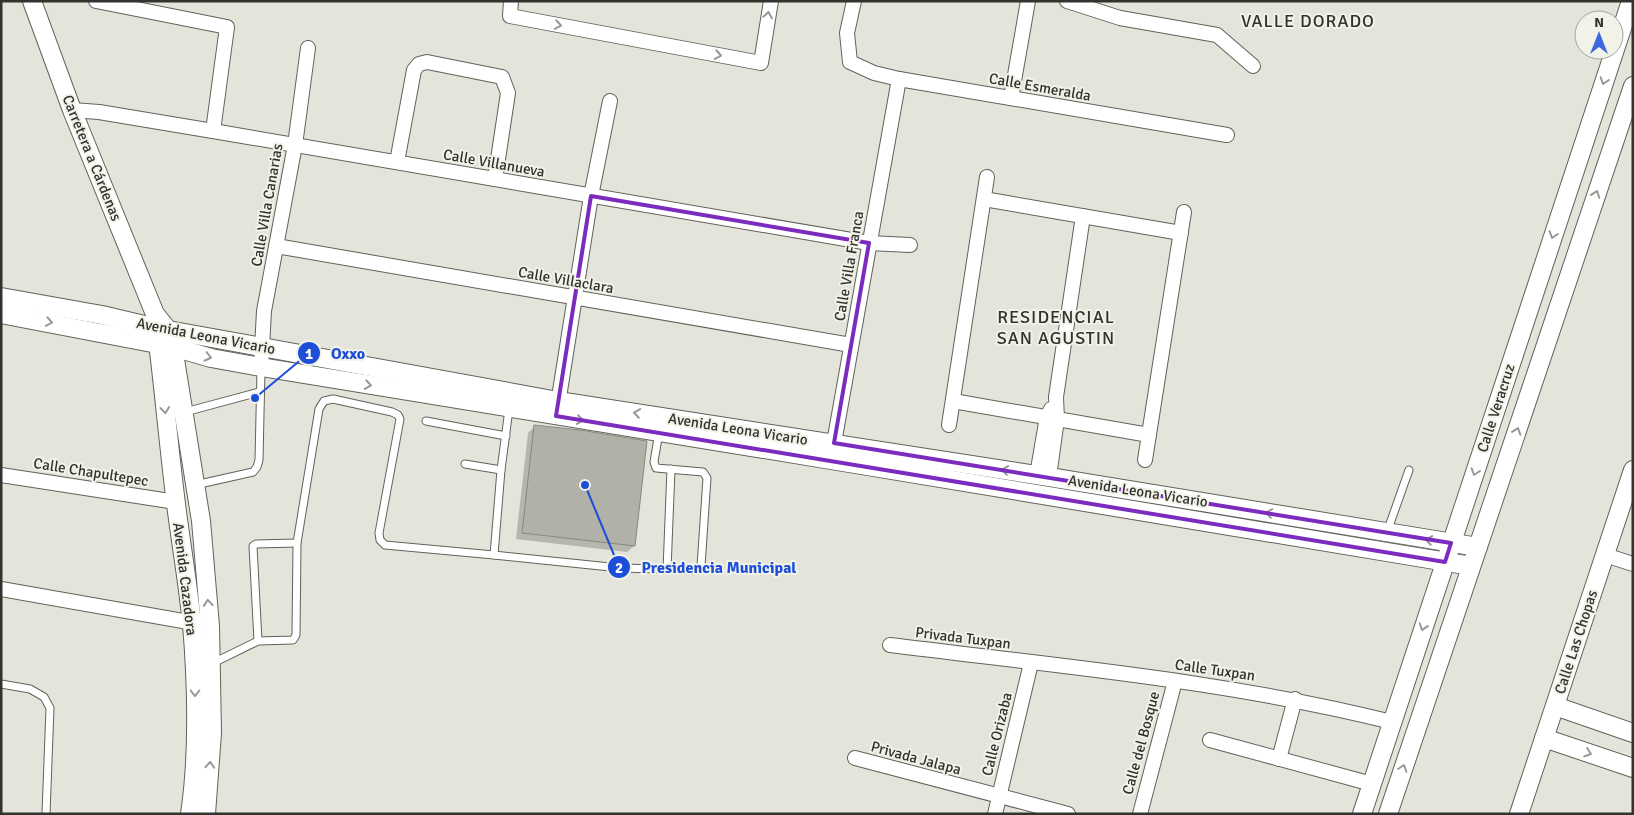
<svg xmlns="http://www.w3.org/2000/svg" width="1634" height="815" viewBox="0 0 1634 815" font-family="Signika,sans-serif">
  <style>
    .shadow { fill: #0003 }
    .building { fill: #b0b1a8; stroke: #88887f }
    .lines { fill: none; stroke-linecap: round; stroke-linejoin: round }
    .service-casing { stroke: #62625a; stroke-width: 9 }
    .minor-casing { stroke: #62625a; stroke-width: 16 }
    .tertiary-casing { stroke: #62625a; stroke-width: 20 }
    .service { stroke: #fff; stroke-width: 7 }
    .minor { stroke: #fff; stroke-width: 14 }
    .tertiary { stroke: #fff; stroke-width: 18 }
    .oneway { stroke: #989897 }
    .marked { fill: none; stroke: #7b2cbf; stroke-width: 4; stroke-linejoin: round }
    .labels { text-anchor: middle; stroke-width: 4; stroke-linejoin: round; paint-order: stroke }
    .street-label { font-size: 15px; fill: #32322f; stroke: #f1f2e8 }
    .quarter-label { font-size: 18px; letter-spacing: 1px; fill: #32322f; stroke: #f1f2e8 }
    .leader { fill: none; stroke: #1d4ed8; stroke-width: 2 }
    .callout-dot { fill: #1d4ed8; stroke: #f1f2e8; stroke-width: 2 }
    .mark-label { font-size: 15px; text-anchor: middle; font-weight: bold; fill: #fff }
    .callout-label { font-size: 16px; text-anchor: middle; font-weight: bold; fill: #1d4ed8; stroke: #f1f2e8; stroke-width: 4; stroke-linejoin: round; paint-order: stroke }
  </style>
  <rect width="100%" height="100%" fill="#e4e4db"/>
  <path class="shadow" d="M534 427 634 546 627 552 516 539 528 433Z"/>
  <path class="building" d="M534 425 580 430 647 441 635 546 522 533Z"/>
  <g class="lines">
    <g class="service-casing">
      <g id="service">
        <path d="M185 412 259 392"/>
        <path d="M426 421 506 436"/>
        <path d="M465 464 501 470 509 409"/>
        <path d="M501 470 494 555 620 568 698 570 701 566 707 478 703 472 656 468 654 462 659 432"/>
        <path d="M195 485 253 472 257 467 259 460 261 369"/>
        <path d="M1387 532 1409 470"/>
        <path d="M667 570 671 469"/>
        <path d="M258 641 253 546 256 544 297 543"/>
        <path d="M213 663 258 641 293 640 296 635 297 543 319 409 324 401 333 399 392 412 398 415 400 419 379 533 380 540 385 545 494 555"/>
        <path d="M1 684 30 689 44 697 50 708 46 814"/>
      </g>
    </g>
    <g class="minor-casing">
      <g id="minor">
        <path d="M96 1 227 27 213 131"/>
        <path d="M511 1 510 16 761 63 771 1"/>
        <path d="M854 1 847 33 850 62 874 73 899 79 1227 135"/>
        <path d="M1067 1 1120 18 1217 35 1253 66"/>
        <path d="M1011 98 1028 1"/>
        <path d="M72 110 99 112 213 131 869 243 910 245"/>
        <path d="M397 162 414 70 419 64 427 62 502 77 508 93 495 179"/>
        <path d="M984 199 1181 233"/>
        <path d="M276 246 851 345"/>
        <path d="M261 367 264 311 295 145 308 48"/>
        <path d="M953 401 1149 435"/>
        <path d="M557 410 591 196 610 101"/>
        <path d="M949 425 987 177"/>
        <path d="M832 454 899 79"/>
        <path d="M1145 460 1184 212"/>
        <path d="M1 475 176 502"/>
        <path d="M1037 475 1047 417 1051 409"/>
        <path d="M1049 477 1057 419 1056 397 1083 216"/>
        <path d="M1605 555 1633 564"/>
        <path d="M1 589 200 624"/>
        <path d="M890 645C1058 666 1228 681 1392 722"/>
        <path d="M1210 740 1372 784"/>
        <path d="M855 758 1068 814"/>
        <path d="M1279 759 1295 699"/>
        <path d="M995 814 1031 663"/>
        <path d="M1140 814 1175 681"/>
      </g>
    </g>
    <g class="tertiary-casing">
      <g id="tertiary">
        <path d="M32 1 72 110 155 314 168 330 173 347 201 521 210 626 212 733 206 814"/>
        <path d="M1 297 102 315 157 328 558 401 1049 477 1478 547"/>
        <path d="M1 314 173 347 211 358 261 367 831 460 1471 566"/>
        <path d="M157 334C164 391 169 448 176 504 181 544 188 584 192 624 197 685 199 753 190 814"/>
        <path d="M1555 706 1633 733"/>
        <path d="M1544 738 1633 768"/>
        <path d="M1362 814 1631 1"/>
        <path d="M1388 814 1633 86"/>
        <path d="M1519 814 1633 470"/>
      </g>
    </g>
    <use href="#service" class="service"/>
    <use href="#minor" class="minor"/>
    <use href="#tertiary" class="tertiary"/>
  </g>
  <defs><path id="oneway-chevron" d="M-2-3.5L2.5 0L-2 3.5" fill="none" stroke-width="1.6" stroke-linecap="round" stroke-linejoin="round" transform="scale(1.25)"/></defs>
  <g class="oneway">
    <use href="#oneway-chevron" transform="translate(768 15) rotate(-81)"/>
    <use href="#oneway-chevron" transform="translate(558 25) rotate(10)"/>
    <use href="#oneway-chevron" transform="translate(718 55) rotate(10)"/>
    <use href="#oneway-chevron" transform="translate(1604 81) rotate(108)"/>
    <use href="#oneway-chevron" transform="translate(1596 194) rotate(-71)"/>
    <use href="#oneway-chevron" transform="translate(1553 235) rotate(108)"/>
    <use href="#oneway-chevron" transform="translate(49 322) rotate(11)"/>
    <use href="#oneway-chevron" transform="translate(208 357) rotate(14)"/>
    <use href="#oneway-chevron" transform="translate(368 385) rotate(9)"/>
    <use href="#oneway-chevron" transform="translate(165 410) rotate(84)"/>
    <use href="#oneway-chevron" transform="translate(637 413) rotate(-171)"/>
    <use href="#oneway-chevron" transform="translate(580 420) rotate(9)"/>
    <use href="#oneway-chevron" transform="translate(1517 431) rotate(-71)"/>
    <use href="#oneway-chevron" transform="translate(1005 470) rotate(-171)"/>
    <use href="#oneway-chevron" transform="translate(1475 472) rotate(108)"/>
    <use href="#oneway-chevron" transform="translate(1269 513) rotate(-171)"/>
    <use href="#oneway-chevron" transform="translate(1429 540) rotate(-170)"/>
    <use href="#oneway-chevron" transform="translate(208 603) rotate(-95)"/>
    <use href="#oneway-chevron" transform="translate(1423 627) rotate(109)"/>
    <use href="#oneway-chevron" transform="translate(195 693) rotate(90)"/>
    <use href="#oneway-chevron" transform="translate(1588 753) rotate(19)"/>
    <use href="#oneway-chevron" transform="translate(210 765) rotate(-86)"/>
    <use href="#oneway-chevron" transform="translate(1403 768) rotate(-72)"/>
  </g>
  <path class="marked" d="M591 196 869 243 834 443 1451 543 1445 562 556 416Z"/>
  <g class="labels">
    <g class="street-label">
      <text transform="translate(1040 87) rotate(10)" y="5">Calle Esmeralda</text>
      <text transform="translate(92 158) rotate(68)" y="5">Carretera a Cárdenas</text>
      <text transform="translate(494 163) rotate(10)" y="5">Calle Villanueva</text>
      <text transform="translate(267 205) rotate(-80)" y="5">Calle Villa Canarias</text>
      <text transform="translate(849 266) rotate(-80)" y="5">Calle Villa Franca</text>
      <text transform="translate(566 280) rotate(10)" y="5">Calle Villaclara</text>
      <text transform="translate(206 336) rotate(11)" y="5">Avenida Leona Vicario</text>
      <text transform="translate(1496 408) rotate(-72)" y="5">Calle Veracruz</text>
      <text transform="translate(738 429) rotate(9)" y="5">Avenida Leona Vicario</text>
      <text transform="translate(91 472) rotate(9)" y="5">Calle Chapultepec</text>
      <text transform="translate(1138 491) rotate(9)" y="5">Avenida Leona Vicario</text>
      <text transform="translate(185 579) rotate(83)" y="5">Avenida Cazadora</text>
      <text transform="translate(963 638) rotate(7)" y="5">Privada Tuxpan</text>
      <text transform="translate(1576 642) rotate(-72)" y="5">Calle Las Chopas</text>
      <text transform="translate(1215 670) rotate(8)" y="5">Calle Tuxpan</text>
      <text transform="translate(997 734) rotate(-76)" y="5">Calle Orizaba</text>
      <text transform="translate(1141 743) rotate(-75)" y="5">Calle del Bosque</text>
      <text transform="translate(916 758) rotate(15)" y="5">Privada Jalapa</text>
    </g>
    <g class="quarter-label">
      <text x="1308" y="27">VALLE DORADO</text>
      <text x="1056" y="323">RESIDENCIAL<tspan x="1056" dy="21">SAN AGUSTIN</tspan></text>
    </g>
  </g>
  <path class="leader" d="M255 398L309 353M585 485L619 567"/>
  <g class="callout-dot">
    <circle cx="255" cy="398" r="5"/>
    <circle cx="585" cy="485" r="5"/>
    <circle cx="309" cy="353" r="12"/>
    <circle cx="619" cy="567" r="12"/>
  </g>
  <g class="mark-label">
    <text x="309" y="359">1</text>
    <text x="619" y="573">2</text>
  </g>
  <g class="callout-label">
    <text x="348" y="359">Oxxo</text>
    <text x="719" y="573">Presidencia Municipal</text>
  </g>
  <rect width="1634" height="815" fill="none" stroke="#32322f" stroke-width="5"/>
  <g transform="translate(1599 35)"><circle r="24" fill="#f1f2e8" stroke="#a5a59e"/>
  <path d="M0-4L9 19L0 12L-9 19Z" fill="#4067d9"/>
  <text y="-8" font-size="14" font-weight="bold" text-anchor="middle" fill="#32322f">N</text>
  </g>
</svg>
